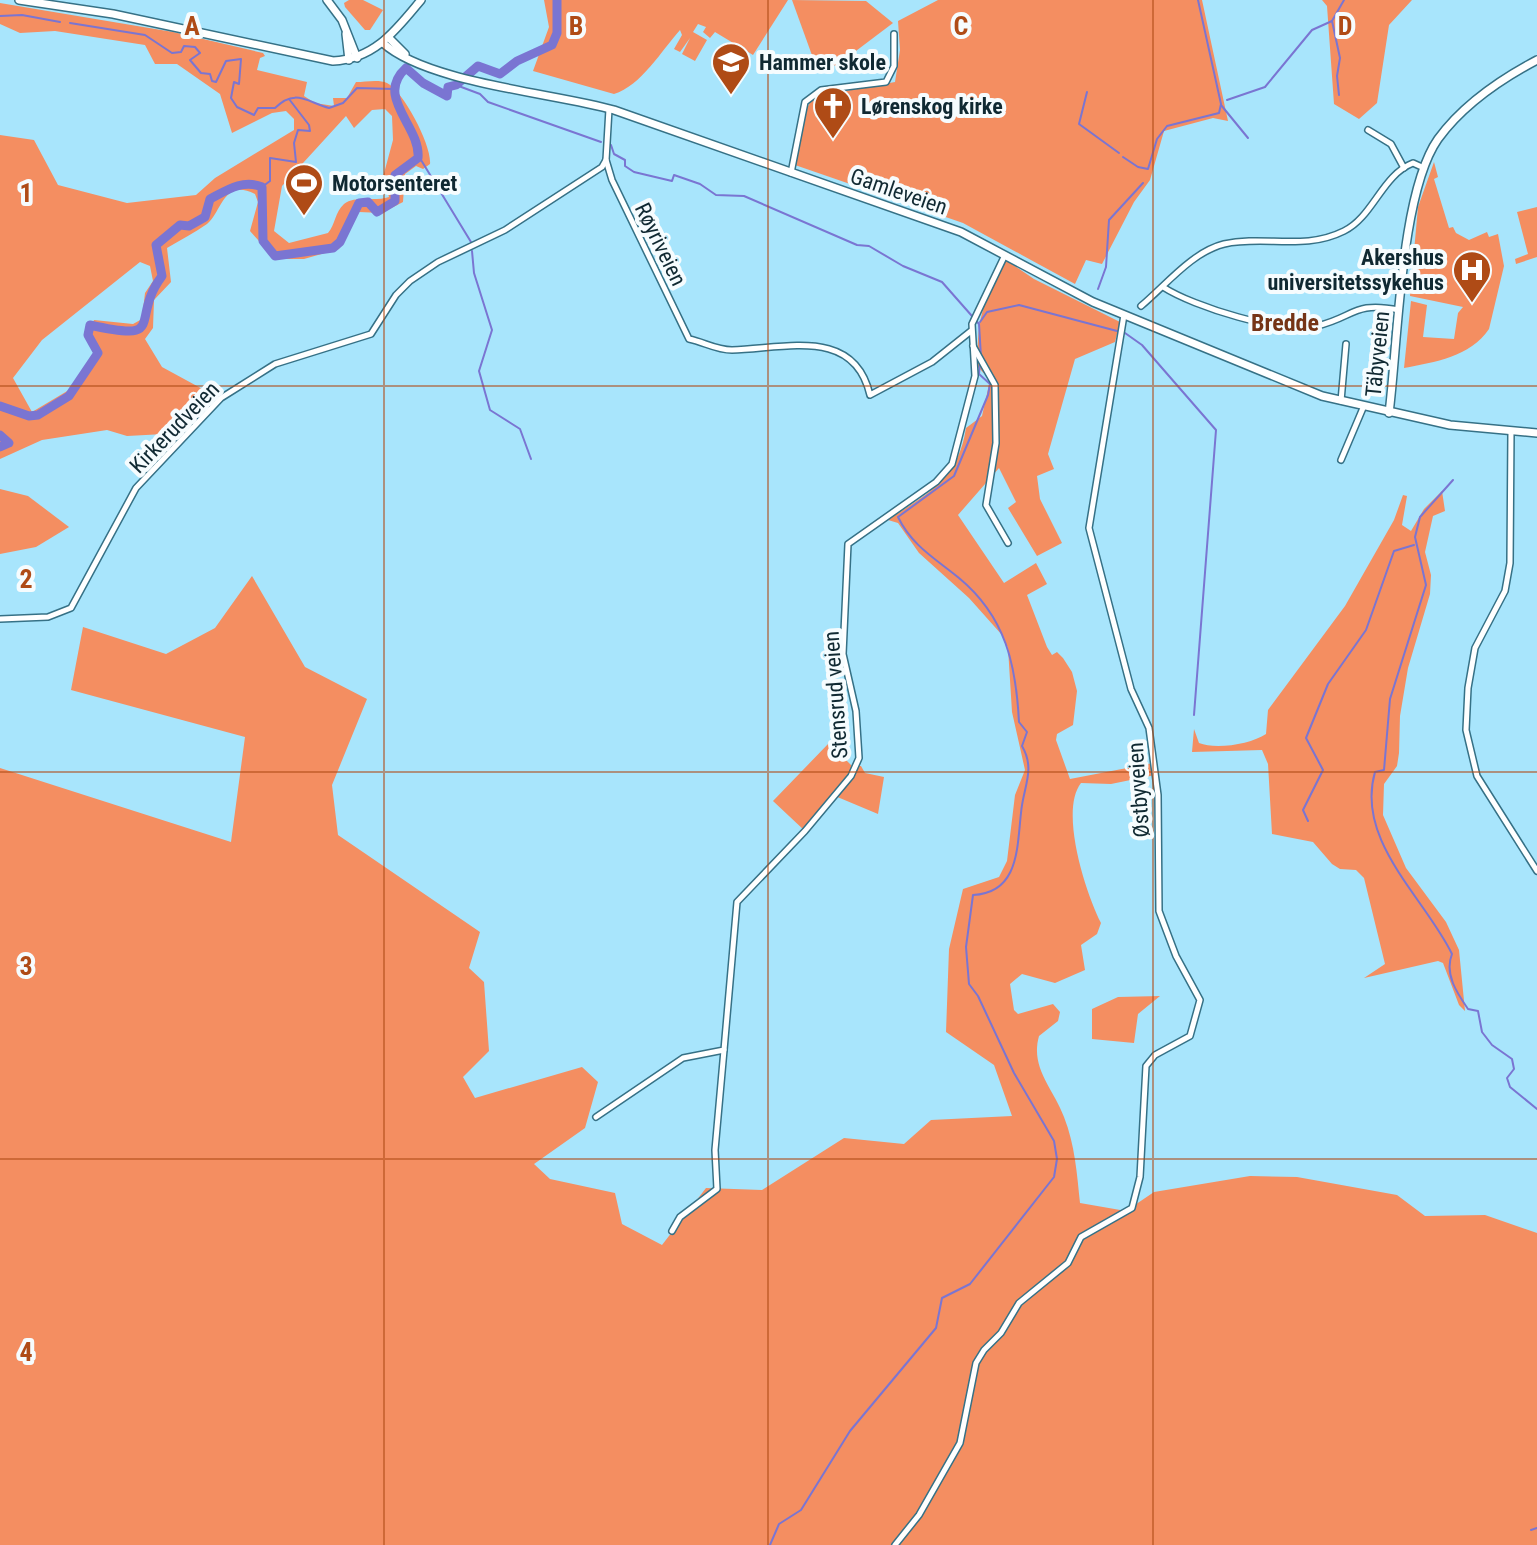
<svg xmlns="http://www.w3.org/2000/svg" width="1537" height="1545" viewBox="0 0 1537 1545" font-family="'Roboto Condensed',sans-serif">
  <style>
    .green { fill: #f48e61; fill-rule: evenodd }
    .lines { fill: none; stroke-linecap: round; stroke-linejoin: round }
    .stream { stroke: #7a75d2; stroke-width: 2 }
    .river { stroke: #7a75d2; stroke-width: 9 }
    .street-casing { stroke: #367186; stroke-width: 8 }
    .secondary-casing { stroke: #367186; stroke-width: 10 }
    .street { stroke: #fff; stroke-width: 5 }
    .secondary { stroke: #fff; stroke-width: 7 }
    .grid { fill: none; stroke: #af4b16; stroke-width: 2; stroke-opacity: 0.55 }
    .labels { text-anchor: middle; stroke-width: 8; stroke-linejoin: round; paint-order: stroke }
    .poi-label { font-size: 22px; font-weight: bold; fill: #102932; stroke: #f6fcfe; text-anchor: start }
    .street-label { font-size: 22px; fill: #102932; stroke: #f6fcfe }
    .neighbourhood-label { font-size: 24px; font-weight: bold; fill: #753416; stroke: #f6fcfe }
    .grid-label { font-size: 26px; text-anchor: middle; font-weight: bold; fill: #af4b16; stroke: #f6fcfe; stroke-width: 8; stroke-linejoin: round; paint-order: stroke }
  </style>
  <rect width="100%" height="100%" fill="#a8e5fc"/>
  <g class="green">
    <path d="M349 0H363L383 10 370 30H365L345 7 344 3Z"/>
    <path d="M544 0H788L753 55 715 32 710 38 703 32 706 27 698 24 693 32 707 40 695 61 682 54 690 38 680 52 674 49 682 35 680 30C662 50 641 86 614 94L533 71 549 27Z"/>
    <path d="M792 0 866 1 893 23 836 66 813 58Z"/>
    <path d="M938 0H1202L1228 121 1213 118 1164 131 1150 180 1134 202 1102 264 1086 260 1075 284 963 223 795 165 805 112 813 97 895 82 900 50 898 21Z"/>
    <path d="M1322 0H1412L1389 25 1377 103 1359 119 1334 104 1327 6Z"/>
    <path d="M0 3 173 32 263 53 265 56 260 58 257 70 307 82 304 96 315 103 334 106 333 98H347L356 82C365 82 379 79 387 83 404 92 432 146 430 164L423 169 416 166 405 174 403 202 382 213 359 212 351 217 339 249 304 259H275L250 231 258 202 255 194C223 178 222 212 207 224 194 233 180 240 167 248L171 282 154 300 153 328 145 339 162 367 208 392 214 401 183 433 127 436 107 430 42 440 0 459V135L34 140 58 185 127 203 196 195 215 178 294 130V119L286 111 272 113 232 133 220 94 177 64H155L145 45 55 31 20 33 0 24ZM385 109 392 116 393 140 383 177 389 197C375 202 355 195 344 204 335 212 335 225 328 233L289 243 274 231 282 186 346 116 354 128 372 110ZM140 262 150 266 153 281 145 293 142 319 133 324 94 320 88 333 100 353 86 366 79 384 32 412 13 378 42 340Z"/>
    <path d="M1434 162 1438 177 1434 179 1449 228 1453 227 1456 233 1469 240 1487 232 1489 237 1498 234 1504 266 1489 329C1470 357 1435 362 1404 368L1411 301 1427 305 1423 337 1454 339 1458 313 1463 307 1410 296 1418 207Z"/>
    <path d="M1537 207V257L1516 264 1515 259 1528 254 1517 212Z"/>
    <path d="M1006 260 1034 279 1120 322 1115 342 1075 359 1048 454 1054 469 1037 476 1040 499 1062 543 1037 556 1008 508 1016 502 999 468 958 515 1004 583 1036 563 1047 584 1027 595 1047 647 1052 655 1057 652 1063 658 1072 672 1077 691 1073 725 1057 734 1056 740 1070 779 1153 763 1155 775 1111 784 1081 783C1059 811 1086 894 1101 923L1097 934 1081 945 1085 970 1055 983 1022 974 1010 984 1014 1010 1018 1014 1053 1004 1060 1012 1058 1021 1039 1036C1030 1068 1053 1088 1064 1117 1075 1145 1077 1174 1080 1203L1126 1211 1154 1192 1250 1176 1297 1177 1397 1195 1425 1216 1485 1215 1537 1233V1545H0V768L231 842 245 737 71 690 83 627 166 654 215 628 252 576 305 667 367 699 332 785 338 835 480 932 469 968 484 982 489 1051 463 1077 475 1098 582 1067 598 1082 585 1128 534 1164 550 1179 615 1193 622 1224 662 1245 706 1188 762 1190 844 1138 904 1144 931 1120 1012 1116 994 1065 946 1032 949 949 963 889 999 877 1007 861 1015 795 1025 770 1012 712 1008 648 1002 635 969 598 919 553 898 523 888 520C928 493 958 480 966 428L982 416 990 380 978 367C976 321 983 300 1006 260Z"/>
    <path d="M0 489 28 496 69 527 36 547 0 554Z"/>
    <path d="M1442 491 1445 511 1433 516 1425 552 1431 575 1430 594 1408 668 1400 716 1399 753 1397 766 1384 784 1383 815 1406 868 1446 922 1459 950 1465 1011 1459 1005 1443 963 1438 961 1364 978 1385 964 1364 878 1356 870 1340 869 1332 864 1313 842 1272 834 1268 764 1262 750 1192 752 1194 729 1199 743C1216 750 1251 744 1266 734L1268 710 1345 606 1394 520 1403 495 1407 496 1402 525 1411 531 1424 509Z"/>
    <path d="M829 743 852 766H861L865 773 884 777 878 814 835 796 805 831 773 801Z"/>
    <path d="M1160 996 1138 1014 1134 1043 1092 1039V1009L1118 997Z"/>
  </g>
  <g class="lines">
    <g class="stream">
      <path d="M0 16 22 15 60 22"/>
      <path d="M1332 21 1340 58 1337 76 1339 95"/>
      <path d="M70 23 145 35 172 53 181 52 184 46 195 47 200 53 190 60 201 73 210 74 212 81 216 82 226 61 241 59 239 84 234 82 231 98 237 107 254 115 258 108H275C295 88 307 102 329 108L343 103 357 88 394 89"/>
      <path d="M456 85 480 94 488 102 601 142"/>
      <path d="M1087 92 1079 124 1119 153"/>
      <path d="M1227 100 1265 87 1312 30 1332 21 1344 0"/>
      <path d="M1221 105 1248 138"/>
      <path d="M611 145 614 154 625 160V166L634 172 672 181 674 175 700 184 716 195 744 196 857 245 869 246 903 266 942 282 979 324 981 357"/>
      <path d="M418 155 471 242"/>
      <path d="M1123 157 1138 167 1148 169 1157 139 1167 126 1219 113 1221 104 1198 0"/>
      <path d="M262 187 270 181V158L296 162 294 143 298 130 310 131 309 125 289 99"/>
      <path d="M472 251 474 273 492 330 479 371 490 410 520 429 531 459"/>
      <path d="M1098 289 1106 267 1109 220 1143 183"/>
      <path d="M980 322 987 312 1019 305 1117 331"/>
      <path d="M1125 333 1142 345 1216 430 1194 715"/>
      <path d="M1453 480 1420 517 1415 537 1426 585 1390 699 1384 770 1375 772C1355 841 1425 898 1452 954 1444 974 1457 993 1468 1009L1478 1011 1482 1032 1492 1045 1512 1059 1514 1069 1507 1078 1510 1087 1537 1109"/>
      <path d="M1308 821 1303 810 1323 770 1306 738 1328 684 1366 630 1394 551 1414 545"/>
      <path d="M1531 1530 1537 1528"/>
      <path d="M770 1545 779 1524 801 1510 850 1431 936 1328 942 1298 970 1284 1054 1177 1057 1159 1054 1141 1014 1073 978 996 969 984 966 947 973 895C1019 893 1017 848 1021 813 1023 787 1036 770 1022 746L1027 732 1019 722C1016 665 1006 617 959 578 936 559 912 546 898 517L954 476 988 395 990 384 979 374 980 363"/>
    </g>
    <g class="river">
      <path d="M0 406 29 416 38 415 69 396 98 353 88 335 90 325C169 343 129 320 162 276L156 245 180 225 189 226 205 217 210 199C227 190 243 179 262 187L263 241 275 256 333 248 340 242 359 203 368 202 377 212 395 201V175L418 158C421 126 374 97 406 68L423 83 447 96 448 87 456 85 478 66 500 74 517 61 552 45 557 33V0"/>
      <path d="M0 435 9 443 0 447"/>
    </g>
    <g class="street-casing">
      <g id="street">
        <path d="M1368 130 1391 144 1404 168"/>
        <path d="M606 160 612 180 689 339C704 342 716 350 732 350 784 349 854 326 870 395L932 362 971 331"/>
        <path d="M791 173 805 102 821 90 886 82 894 66V34"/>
        <path d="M1163 287C1194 307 1281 334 1317 326 1355 317 1353 301 1399 310"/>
        <path d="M1141 306C1166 285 1192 252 1224 244 1265 235 1304 251 1344 231 1373 217 1382 175 1413 163L1424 168"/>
        <path d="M973 346 995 385 996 443 986 505 1008 543"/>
        <path d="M1341 401 1346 344"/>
        <path d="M1511 431 1510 563 1505 591 1475 648 1468 688 1466 730 1477 776 1537 871"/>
        <path d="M1341 460 1363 408"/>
        <path d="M0 619 48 617 71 608 136 488 221 398 275 364 371 334 396 295 410 281 438 262 505 230 602 167 606 160 609 109"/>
        <path d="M596 1117 683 1058 724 1050 737 902 805 831 851 776 859 758 856 711 843 654 848 544 936 482 952 464 975 376 972 324 1005 255"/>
        <path d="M672 1231 680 1217 717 1189 715 1150 724 1050"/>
        <path d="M895 1545 919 1515 960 1443 976 1363 984 1350 1001 1333 1019 1303 1068 1263 1081 1237 1132 1208 1140 1177 1146 1066 1155 1055 1190 1036 1200 1000 1176 956 1159 911 1158 795 1149 728 1131 689 1089 528 1124 315"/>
      </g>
    </g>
    <g class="secondary-casing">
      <g id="secondary">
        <path d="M19 0 113 14 333 61C375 59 396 30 421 0"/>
        <path d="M327 0 342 20 357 58"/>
        <path d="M346 34 349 60"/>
        <path d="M389 38 405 54"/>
        <path d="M383 43C427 83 554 93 614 110L961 232 1093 302 1322 396 1450 425 1537 433"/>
        <path d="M1389 413C1398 345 1400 193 1438 139 1462 106 1501 79 1537 60"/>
      </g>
    </g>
    <use href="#street" class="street"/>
    <use href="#secondary" class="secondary"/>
  </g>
  <path class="grid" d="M384 0V1545M768 0V1545M1153 0V1545M0 386H1537M0 772H1537M0 1159H1537"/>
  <defs>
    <g id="school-pin" transform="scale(2)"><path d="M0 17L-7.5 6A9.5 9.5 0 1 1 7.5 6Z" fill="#af4b16" stroke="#f6fcfe"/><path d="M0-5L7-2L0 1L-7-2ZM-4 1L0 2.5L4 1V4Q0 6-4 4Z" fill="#fff"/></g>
    <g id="church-pin" transform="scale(2)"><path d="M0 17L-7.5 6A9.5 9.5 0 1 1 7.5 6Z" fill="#af4b16" stroke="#f6fcfe"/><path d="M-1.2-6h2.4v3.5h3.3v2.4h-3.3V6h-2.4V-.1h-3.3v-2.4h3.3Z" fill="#fff"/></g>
    <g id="stadium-pin" transform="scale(2)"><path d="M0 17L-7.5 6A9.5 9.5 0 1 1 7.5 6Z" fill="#af4b16" stroke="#f6fcfe"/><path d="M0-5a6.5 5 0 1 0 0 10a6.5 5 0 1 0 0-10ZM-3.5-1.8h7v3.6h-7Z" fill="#fff"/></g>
    <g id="hospital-pin" transform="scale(2)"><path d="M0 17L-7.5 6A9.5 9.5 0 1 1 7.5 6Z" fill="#af4b16" stroke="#f6fcfe"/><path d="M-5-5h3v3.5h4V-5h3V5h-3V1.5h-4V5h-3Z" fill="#fff"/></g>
  </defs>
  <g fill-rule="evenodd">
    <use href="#school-pin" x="731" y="62"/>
    <use href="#church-pin" x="833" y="106"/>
    <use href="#stadium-pin" x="304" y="183"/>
    <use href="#hospital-pin" x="1472" y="270"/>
  </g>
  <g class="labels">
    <g class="poi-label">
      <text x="759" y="70">Hammer skole</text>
      <text x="861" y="114">Lørenskog kirke</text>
      <text x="332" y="191">Motorsenteret</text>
      <text x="1444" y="265" text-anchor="end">Akershus<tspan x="1444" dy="25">universitetssykehus</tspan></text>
    </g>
    <g class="street-label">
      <text transform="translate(899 191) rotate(19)" y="8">Gamleveien</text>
      <text transform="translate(661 244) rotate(64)" y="8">Røyriveien</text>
      <text transform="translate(1377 354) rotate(-84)" y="8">Täbyveien</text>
      <text transform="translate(174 427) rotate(-46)" y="8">Kirkerudveien</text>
      <text transform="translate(835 695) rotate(-94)" y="8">Stensrud veien</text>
      <text transform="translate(1138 790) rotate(-94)" y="8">Østbyveien</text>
    </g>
    <g class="neighbourhood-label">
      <text x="1285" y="331">Bredde</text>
    </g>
  </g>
  <g class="grid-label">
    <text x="192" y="35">A</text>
    <text x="576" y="35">B</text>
    <text x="961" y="35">C</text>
    <text x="1345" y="35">D</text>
    <text x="26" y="202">1</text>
    <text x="26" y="588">2</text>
    <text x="26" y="975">3</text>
    <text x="26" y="1361">4</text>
  </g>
</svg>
